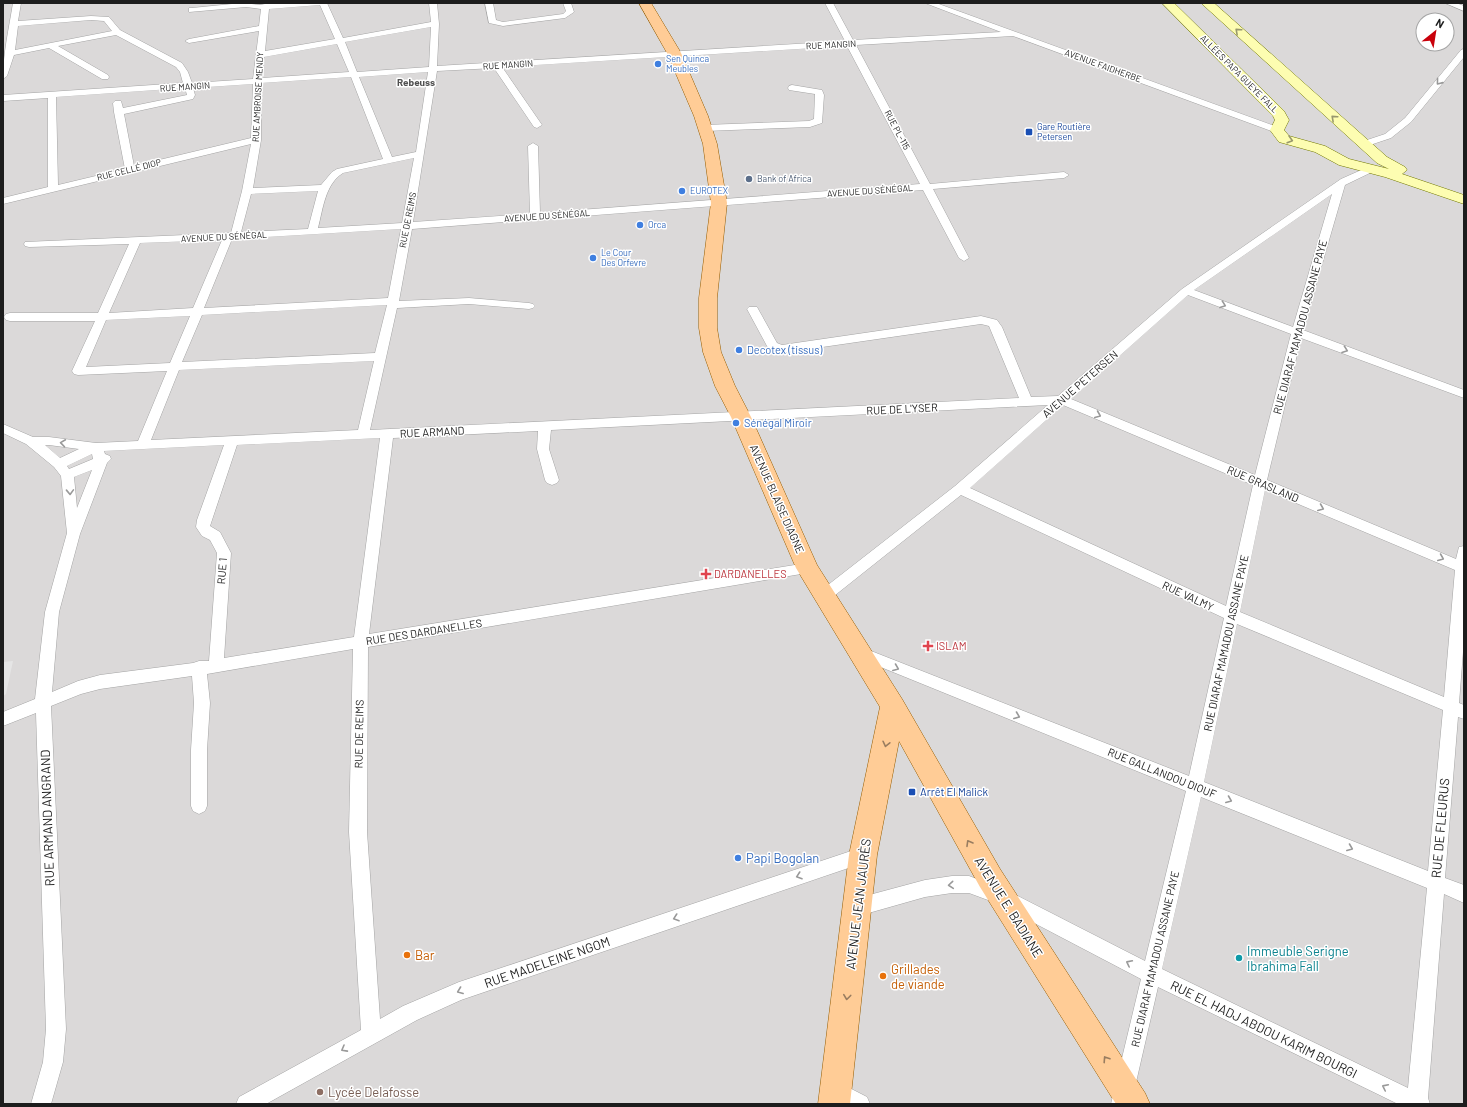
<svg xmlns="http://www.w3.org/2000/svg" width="1467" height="1107" viewBox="0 0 1467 1107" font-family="Barlow,sans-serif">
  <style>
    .residential { fill: #dbd9d9; fill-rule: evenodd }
    .parking { fill: #e5e5e5 }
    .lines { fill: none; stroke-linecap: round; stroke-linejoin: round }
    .street-casing { stroke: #a4a4a4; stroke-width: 1 }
    .secondary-casing { stroke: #707700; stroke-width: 1 }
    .primary-casing { stroke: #955c00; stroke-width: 1 }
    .street { fill: #fff; fill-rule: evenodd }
    .secondary { fill: #fdfdb1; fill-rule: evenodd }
    .primary { fill: #ffcc96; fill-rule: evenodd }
    .oneway { stroke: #98986e }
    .oneway2 { stroke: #999 }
    .oneway3 { stroke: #997d60 }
    .shop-dot { fill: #3f7fe0; stroke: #fff; stroke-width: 1.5 }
    .transit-dot { fill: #1a4fb4; stroke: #fff; stroke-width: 1.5 }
    .service-dot { fill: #5c6f8a; stroke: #fff; stroke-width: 1.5 }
    .health-dot { fill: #e0444e; stroke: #fff; stroke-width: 1.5 }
    .food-dot { fill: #e8710a; stroke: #fff; stroke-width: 1.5 }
    .culture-dot { fill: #0f9aa8; stroke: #fff; stroke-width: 1.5 }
    .education-dot { fill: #8d6e63; stroke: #fff; stroke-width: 1.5 }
    .labels { text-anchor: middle; stroke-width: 3; stroke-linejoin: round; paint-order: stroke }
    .far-street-label { font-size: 9px; fill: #1d1d1d; stroke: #fff }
    .far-shop-label { font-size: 9px; fill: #366cbe; stroke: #fff; text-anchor: start }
    .far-transit-label { font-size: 9px; fill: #164399; stroke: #fff; text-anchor: start }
    .far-service-label { font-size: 9px; fill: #4e5e75; stroke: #fff; text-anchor: start }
    .far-neighbourhood-label { font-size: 10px; font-weight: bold; fill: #505050; stroke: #fff }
    .street-label { font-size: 11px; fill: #1d1d1d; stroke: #fff }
    .shop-label { font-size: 11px; fill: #366cbe; stroke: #fff; text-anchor: start }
    .health-label { font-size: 11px; fill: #be3a42; stroke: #fff; text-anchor: start }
    .transit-label { font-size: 11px; fill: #164399; stroke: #fff; text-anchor: start }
    .near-street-label { font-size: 13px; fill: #1d1d1d; stroke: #fff }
    .near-shop-label { font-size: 13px; fill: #366cbe; stroke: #fff; text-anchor: start }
    .near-culture-label { font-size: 13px; fill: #0d838f; stroke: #fff; text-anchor: start }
    .near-food-label { font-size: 13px; fill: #c56008; stroke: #fff; text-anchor: start }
    .near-education-label { font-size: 13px; fill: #785e54; stroke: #fff; text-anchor: start }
  </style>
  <rect width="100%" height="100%" fill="#efeae1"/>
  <path class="residential" d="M3 3H1464V1104H3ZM1423 20H1447V44H1423Z"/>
  <path class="parking" d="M13 661 6 694 3 696V662Z"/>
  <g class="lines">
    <g class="street-casing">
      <g id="street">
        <path d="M13 3H21L18 21 91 16 109 17 120 30 182 63 188 72 192 83 253 79 259 31 189 43 185 41 189 39 259 26 261 9 246 7 189 12V8H192L242 3 260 5 270 3V4L327 3 343 38 431 22 429 3H437L439 24 437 66 845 41 825 3H833L853 40 1001 32 925 3H936L1280 128 1282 130 1277 133 1274 132 1013 36 856 45 930 184 1064 172 1069 175 1064 178 933 189 969 258 964 261 959 258 923 190 412 229 399 301 469 298 529 303 533 304 535 306 533 308 529 309 469 304 397 308 370 430 1019 398 989 326 981 324 781 353 769 349 767 346 747 309 749 307H757L777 343 782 345 981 316 997 320 1002 327 1031 397 1058 396 1182 289 1341 179 1368 167H1374L1376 169 1374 171 1345 185 1303 330 1464 390V398L1301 338 1267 480 1456 559 1459 547 1464 546V639L1459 703 1464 705V719L1458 717 1445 878 1464 885V903L1444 894 1428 1098 1430 1104H1398L1158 987 1131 1104H1111L1141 979 996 903 969 893H952L925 897 858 916 852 913 849 907 852 901 858 898 925 880 952 876H969L1008 891 1145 961 1186 791 856 657 853 653 856 649 861 647 866 649 1189 776 1224 618 961 495 829 600 824 602 819 600 817 596 819 592 955 486 1048 405 551 430 549 449 559 480 557 483 552 485 547 483 545 480 537 449 538 431 393 438 369 634 807 563 812 564 814 568 812 572 807 573 368 647 367 832 380 1019 403 1006 459 982 863 847 869 849 872 855 869 861 461 1000 417 1020 266 1104H236L239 1097 361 1030 349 832 353 649 207 674 210 703 207 750V806L205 811 199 814 193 811 191 806V750L194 703 192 676 100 689 81 694 51 706 66 1029 63 1062 51 1104H31L43 1062 46 1029 36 713 3 726V712L35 699 45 612 67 533 61 476 54 467 26 444 3 433V424L33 437H49L96 443 138 441 167 371 78 375 74 374 72 371 95 321H10L6 320 4 317 6 314 10 313H98L129 244 29 247 25 246 24 244 25 242 231 233 242 191 251 144 3 204V198L48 187V98L3 101V95L183 83 180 72 176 67 116 35 58 46 108 75 109 77 108 79H102L49 48 14 55 7 76 3 79C3 54 9 28 13 3ZM320 5 335 39 265 51 269 9ZM91 20 104 21 112 31 15 50 18 26ZM431 27 429 67 357 72 345 42ZM337 44 349 72 262 78 264 57ZM847 46 920 184 540 213 538 146 533 143 528 146 530 214 413 222 437 71 494 68 534 127 537 128 542 125 502 67ZM428 72 416 152 392 157 359 77ZM351 77 383 159 337 169 332 172 321 185 253 188 261 140V83ZM253 84 251 138 134 166 124 114 193 99 195 95 193 88ZM185 88 187 95 123 108 121 101H115L113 103 114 112 125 169 58 185 56 97ZM414 158 402 223 318 228C323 209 325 184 343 173ZM318 191 308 229 241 232 251 194ZM1332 194 1293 327 1194 290ZM401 229 388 298 204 308 232 239ZM222 240 193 308 109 313 140 243ZM1188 295 1291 334 1255 475 1071 399ZM387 305 375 353 182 362 202 315ZM190 316 170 363 86 367 106 320ZM374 361 358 430 151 440 179 370ZM1063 405 1253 485 1226 606 970 488ZM380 438 354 637 224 658 231 553 220 532 210 526 237 445ZM45 445H49L79 449 60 458ZM224 445 197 520 196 527 202 536 210 540 217 553 209 661H199L193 663 100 675 78 681 52 692 59 612 80 534 107 463 111 459 110 456 105 454 104 451ZM92 454 93 459 69 469 67 466ZM92 470 77 508 74 477ZM1265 490 1455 570 1444 697 1240 612ZM1237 624 1443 710 1428 871 1204 782ZM1201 797 1427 888 1408 1088 1162 969Z"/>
        <path d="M485 3H493L496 20 503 22 563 14 566 11 563 3H571L574 12 565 18 503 26 489 23Z"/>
        <path d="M1445 3H1456L1464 6V11Z"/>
        <path d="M1464 49V57L1411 122 1391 138 1367 146H1361L1359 144 1361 142 1385 134 1405 118 1461 50Z"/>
        <path d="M792 85 822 90 824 95 822 123 810 127 705 131 700 128 705 125 809 121 814 119 815 94 789 90 788 88 789 86Z"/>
        <path d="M836 1081 867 1097 870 1104C854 1104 833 1107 826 1091L829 1084Z"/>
      </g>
    </g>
    <g class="secondary-casing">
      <path id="secondary" d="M1162 3H1174L1284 111 1289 120 1284 130 1289 136 1325 146 1349 159 1389 169 1377 163 1201 3H1214L1387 157 1405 167 1407 170 1402 174 1464 195V204L1385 177 1339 165 1315 152 1279 142 1270 130 1275 120 1273 116Z"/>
    </g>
    <g class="primary-casing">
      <path id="primary" d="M639 3H651L681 53 708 116 717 144 727 203 717 298V328L721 352 735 386 751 417 817 565 902 699 1000 869 1145 1093 1150 1104H1116L980 887 899 741 877 855 850 1104H818L849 855 880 707 796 568 731 417 715 386 703 352 699 328V298L711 203 703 144 694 116 667 53Z"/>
    </g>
    <use href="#street" class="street"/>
    <use href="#secondary" class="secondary"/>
    <use href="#primary" class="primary"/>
  </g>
  <defs><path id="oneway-chevron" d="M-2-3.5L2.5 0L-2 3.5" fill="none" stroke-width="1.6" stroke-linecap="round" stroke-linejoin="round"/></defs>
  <g class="oneway">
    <use href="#oneway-chevron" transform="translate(1238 31) rotate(-138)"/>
    <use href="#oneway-chevron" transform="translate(1334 118) rotate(-138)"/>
    <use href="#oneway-chevron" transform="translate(1290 140) rotate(16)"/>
  </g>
  <g class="oneway2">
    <use href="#oneway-chevron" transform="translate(1439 82) rotate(129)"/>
    <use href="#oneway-chevron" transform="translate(1223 305) rotate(20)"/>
    <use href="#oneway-chevron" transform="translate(1345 350) rotate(20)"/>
    <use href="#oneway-chevron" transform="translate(1098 415) rotate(23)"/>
    <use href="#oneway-chevron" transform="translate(63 443) rotate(-172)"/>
    <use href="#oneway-chevron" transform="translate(70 492) rotate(88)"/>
    <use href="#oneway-chevron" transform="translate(1321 508) rotate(23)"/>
    <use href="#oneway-chevron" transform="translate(1441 558) rotate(23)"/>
    <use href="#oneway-chevron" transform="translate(896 668) rotate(22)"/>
    <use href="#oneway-chevron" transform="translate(1017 716) rotate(22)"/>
    <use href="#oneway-chevron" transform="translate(1229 800) rotate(22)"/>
    <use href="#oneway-chevron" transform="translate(1350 848) rotate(22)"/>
    <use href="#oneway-chevron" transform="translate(799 876) rotate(161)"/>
    <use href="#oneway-chevron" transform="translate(951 885) rotate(175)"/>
    <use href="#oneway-chevron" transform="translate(676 918) rotate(161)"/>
    <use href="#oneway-chevron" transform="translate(1129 963) rotate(-153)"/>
    <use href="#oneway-chevron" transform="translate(460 991) rotate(159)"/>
    <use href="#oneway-chevron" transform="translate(344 1049) rotate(151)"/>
    <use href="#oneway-chevron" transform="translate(1385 1087) rotate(-154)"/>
  </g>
  <g class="oneway3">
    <use href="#oneway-chevron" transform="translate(886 744) rotate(103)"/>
    <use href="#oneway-chevron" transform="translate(969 843) rotate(-120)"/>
    <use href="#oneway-chevron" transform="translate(847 997) rotate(97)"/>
    <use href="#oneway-chevron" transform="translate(1106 1059) rotate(-123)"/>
  </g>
  <g class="shop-dot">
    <circle cx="658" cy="64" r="4"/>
    <circle cx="682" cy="191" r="4"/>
    <circle cx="640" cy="225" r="4"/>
    <circle cx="593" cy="258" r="4"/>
    <circle cx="739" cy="350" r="4"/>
    <circle cx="736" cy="423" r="4"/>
    <circle cx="738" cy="858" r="4"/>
  </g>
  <g class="transit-dot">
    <rect x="1025" y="128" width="8" height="8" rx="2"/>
    <rect x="908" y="788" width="8" height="8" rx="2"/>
  </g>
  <circle class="service-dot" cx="749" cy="179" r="4"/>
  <g class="health-dot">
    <path d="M704 568h4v4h4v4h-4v4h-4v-4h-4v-4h4z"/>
    <path d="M926 640h4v4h4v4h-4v4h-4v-4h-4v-4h4z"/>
  </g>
  <g class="food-dot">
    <circle cx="407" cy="955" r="4"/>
    <circle cx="883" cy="976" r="4"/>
  </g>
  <circle class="culture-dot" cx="1239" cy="958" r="4"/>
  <circle class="education-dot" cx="320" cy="1092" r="4"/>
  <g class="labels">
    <g class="far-street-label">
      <text transform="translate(831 45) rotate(-3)" y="3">RUE MANGIN</text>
      <text transform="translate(508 65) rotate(-4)" y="3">RUE MANGIN</text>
      <text transform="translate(1103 66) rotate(20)" y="3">AVENUE FAIDHERBE</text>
      <text transform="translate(1239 74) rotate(45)" y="3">ALLÉES PAPA GUEYE FALL</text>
      <text transform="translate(185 87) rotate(-4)" y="3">RUE MANGIN</text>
      <text transform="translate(258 97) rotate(-87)" y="3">RUE AMBROISE MENDY</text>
      <text transform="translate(897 130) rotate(62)" y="3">RUE PL-115</text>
      <text transform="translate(129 170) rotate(-14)" y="3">RUE CELLÉ DIOP</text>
      <text transform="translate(870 191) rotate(-4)" y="3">AVENUE DU SÉNÉGAL</text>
      <text transform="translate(547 216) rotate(-4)" y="3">AVENUE DU SÉNÉGAL</text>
      <text transform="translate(408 220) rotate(-79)" y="3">RUE DE REIMS</text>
      <text transform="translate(224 237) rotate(-3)" y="3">AVENUE DU SÉNÉGAL</text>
    </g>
    <g class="far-shop-label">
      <text x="666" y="62">Sen Quinca<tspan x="666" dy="10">Meubles</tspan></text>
      <text x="690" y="194">EUROTEX</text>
      <text x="648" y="228">Orca</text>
      <text x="601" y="256">Le Cour<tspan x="601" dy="10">Des Orfevre</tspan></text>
    </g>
    <g class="far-transit-label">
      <text x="1037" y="130">Gare Routière<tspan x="1037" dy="10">Petersen</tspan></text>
    </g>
    <g class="far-service-label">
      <text x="757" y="182">Bank of Africa</text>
    </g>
    <g class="far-neighbourhood-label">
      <text x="416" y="86">Rebeuss</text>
    </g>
    <g class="street-label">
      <text transform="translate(1300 327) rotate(-75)" y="4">RUE DIARAF MAMADOU ASSANE PAYE</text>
      <text transform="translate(1080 384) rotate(-41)" y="4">AVENUE PETERSEN</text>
      <text transform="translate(902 409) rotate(-3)" y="4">RUE DE L'YSER</text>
      <text transform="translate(432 432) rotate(-3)" y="4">RUE ARMAND</text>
      <text transform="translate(1263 484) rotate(23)" y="4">RUE GRASLAND</text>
      <text transform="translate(777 499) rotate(66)" y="4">AVENUE BLAISE DIAGNE</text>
      <text transform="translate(222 571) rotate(-86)" y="4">RUE 1</text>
      <text transform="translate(1188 596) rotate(25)" y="4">RUE VALMY</text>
      <text transform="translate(424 632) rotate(-9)" y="4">RUE DES DARDANELLES</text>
      <text transform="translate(1226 643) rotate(-78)" y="4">RUE DIARAF MAMADOU ASSANE PAYE</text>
      <text transform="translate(359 734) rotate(-89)" y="4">RUE DE REIMS</text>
      <text transform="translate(1162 773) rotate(22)" y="4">RUE GALLANDOU DIOUF</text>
      <text transform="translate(1155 959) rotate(-77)" y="4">RUE DIARAF MAMADOU ASSANE PAYE</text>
    </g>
    <g class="shop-label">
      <text x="747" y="354">Decotex (tissus)</text>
      <text x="744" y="427">Sénégal Miroir</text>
    </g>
    <g class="health-label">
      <text x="714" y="578">DARDANELLES</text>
      <text x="936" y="650">ISLAM</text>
    </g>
    <g class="transit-label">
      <text x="920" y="796">Arrêt El Malick</text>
    </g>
    <g class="near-street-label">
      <text transform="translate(47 818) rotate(-92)" y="5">RUE ARMAND ANGRAND</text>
      <text transform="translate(1440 828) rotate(-85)" y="5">RUE DE FLEURUS</text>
      <text transform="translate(858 904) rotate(-83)" y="5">AVENUE JEAN JAURÈS</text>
      <text transform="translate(1009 907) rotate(58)" y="5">AVENUE E. BADIANE</text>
      <text transform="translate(547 962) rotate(-19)" y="5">RUE MADELEINE NGOM</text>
      <text transform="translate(1264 1029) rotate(26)" y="5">RUE EL HADJ ABDOU KARIM BOURGI</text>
    </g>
    <g class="near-shop-label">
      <text x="746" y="863">Papi Bogolan</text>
    </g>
    <g class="near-culture-label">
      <text x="1247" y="956">Immeuble Serigne<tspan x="1247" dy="15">Ibrahima Fall</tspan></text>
    </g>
    <g class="near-food-label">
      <text x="415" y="960">Bar</text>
      <text x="891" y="974">Grillades<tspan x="891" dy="15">de viande</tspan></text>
    </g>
    <g class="near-education-label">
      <text x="328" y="1097">Lycée Delafosse</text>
    </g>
  </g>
  <rect width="1467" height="1107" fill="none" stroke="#1d1d1d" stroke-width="8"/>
  <g transform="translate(1435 32) rotate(30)"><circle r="19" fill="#ffffff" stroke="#a5a5a5"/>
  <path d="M0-3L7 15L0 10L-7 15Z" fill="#c9000b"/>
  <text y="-6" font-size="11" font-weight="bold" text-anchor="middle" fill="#1d1d1d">N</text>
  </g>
</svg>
